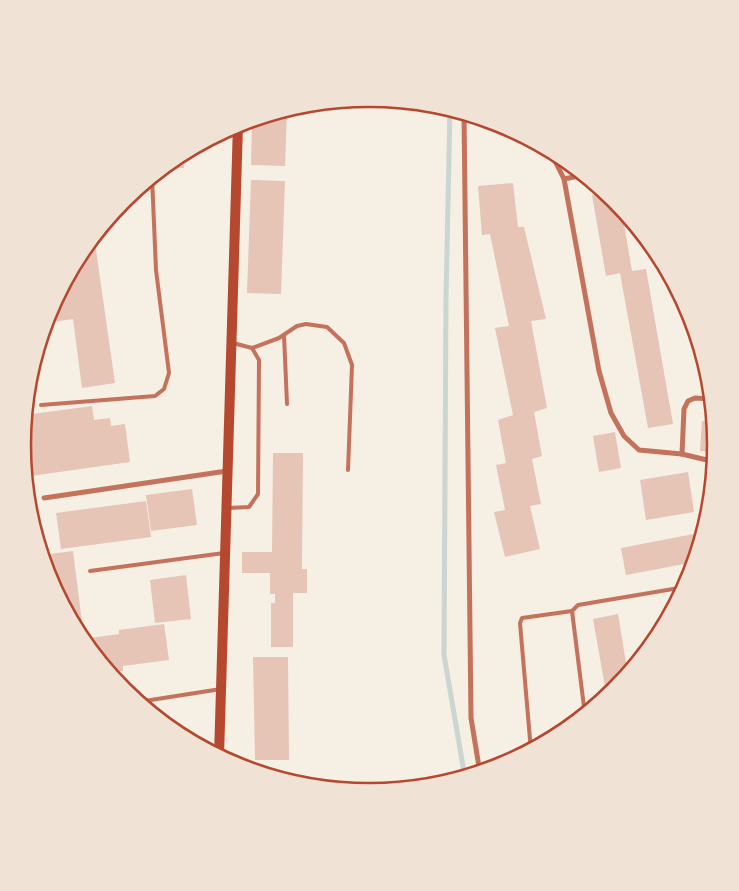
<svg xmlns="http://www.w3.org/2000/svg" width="739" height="891" viewBox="0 0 739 891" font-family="Lora,serif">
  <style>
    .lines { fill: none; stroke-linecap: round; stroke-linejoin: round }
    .stream { stroke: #c9d6d2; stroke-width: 5 }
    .building { fill: #e6c5b7 }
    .service { stroke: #c5725c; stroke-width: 4 }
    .minor { stroke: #c5725c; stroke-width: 5 }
    .secondary { stroke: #b5482f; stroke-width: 10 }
    .rim { fill: none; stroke: #b5482f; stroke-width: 2.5 }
  </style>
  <rect width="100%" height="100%" fill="#f6efe4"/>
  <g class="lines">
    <path class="stream" d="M450 109 446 297 444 655 465 778"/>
  </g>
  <g class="building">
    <path d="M287 110 285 166 251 165 252 120Z"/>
    <path d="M183 153 184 168 163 169 177 157Z"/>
    <path d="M251 180 285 181 281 294 247 293Z"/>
    <path d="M513 183 518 227H524L546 319 531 321 547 408 534 412 542 456 532 459 541 504 530 506 540 549 505 557 494 512 505 510 496 465 506 463 498 420 513 415 495 328 509 326 490 234 482 235 478 186Z"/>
    <path d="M605 192 621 207 632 271 646 269 673 424 648 428 620 273 606 276 592 195Z"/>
    <path d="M94 236 115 383 82 388 73 319 46 323 49 312 81 252Z"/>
    <path d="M92 406 94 420 110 418 111 426 125 424 130 462 31 476 24 430 25 415Z"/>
    <path d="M702 421H714L716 452 700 451Z"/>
    <path d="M615 432 621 468 599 472 593 436Z"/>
    <path d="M273 453H303L302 569H307V593H293V647H271V603H275V594H270V573H242V552H272Z"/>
    <path d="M688 472 694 512 646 520 640 480Z"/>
    <path d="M192 489 197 525 151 531 146 495Z"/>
    <path d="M146 501 151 537 61 549 56 513Z"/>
    <path d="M704 532 695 562 626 575 621 548Z"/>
    <path d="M73 551 84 638H81L49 578 42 555Z"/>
    <path d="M186 575 191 619 155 623 150 580Z"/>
    <path d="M618 614 628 675 607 698 593 619Z"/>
    <path d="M164 624 169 660 123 666V671L109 673 82 639 119 634V630Z"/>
    <path d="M253 657H288L289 760H255Z"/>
    <path d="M606 699 599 704 596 707 595 701Z"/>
    <path d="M262 773 287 774V781L262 774Z"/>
  </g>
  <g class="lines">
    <g class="service">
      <path d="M284 335 287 404"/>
      <path d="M252 348 279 338 297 326 306 324 327 327 344 343 352 365 348 470"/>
      <path d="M41 405 155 396 164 389 169 373 156 270 152 177"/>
      <path d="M228 508 249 507 258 494 259 360 252 348 233 343"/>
      <path d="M90 571 224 553"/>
      <path d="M138 702 221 689"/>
      <path d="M585 715 572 611 578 605 685 587"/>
      <path d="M531 751 520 623 522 618 572 611"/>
    </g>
    <g class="minor">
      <path d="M464 113 471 718 480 773"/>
      <path d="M550 151 564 179 599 371 611 413 624 436 639 450 682 454 715 462"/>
      <path d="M564 179 584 175"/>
      <path d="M682 454 684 409 688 401 695 398 712 399"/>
      <path d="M44 498 227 471"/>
    </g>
    <path class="secondary" d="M219 756 238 124"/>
  </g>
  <path d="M0 0H739V891H0ZM31 445a338 338 0 1 1 676 0a338 338 0 1 1-676 0Z" fill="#f1e2d6" fill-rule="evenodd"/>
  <path class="rim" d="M31 445a338 338 0 1 1 676 0a338 338 0 1 1-676 0Z"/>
</svg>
